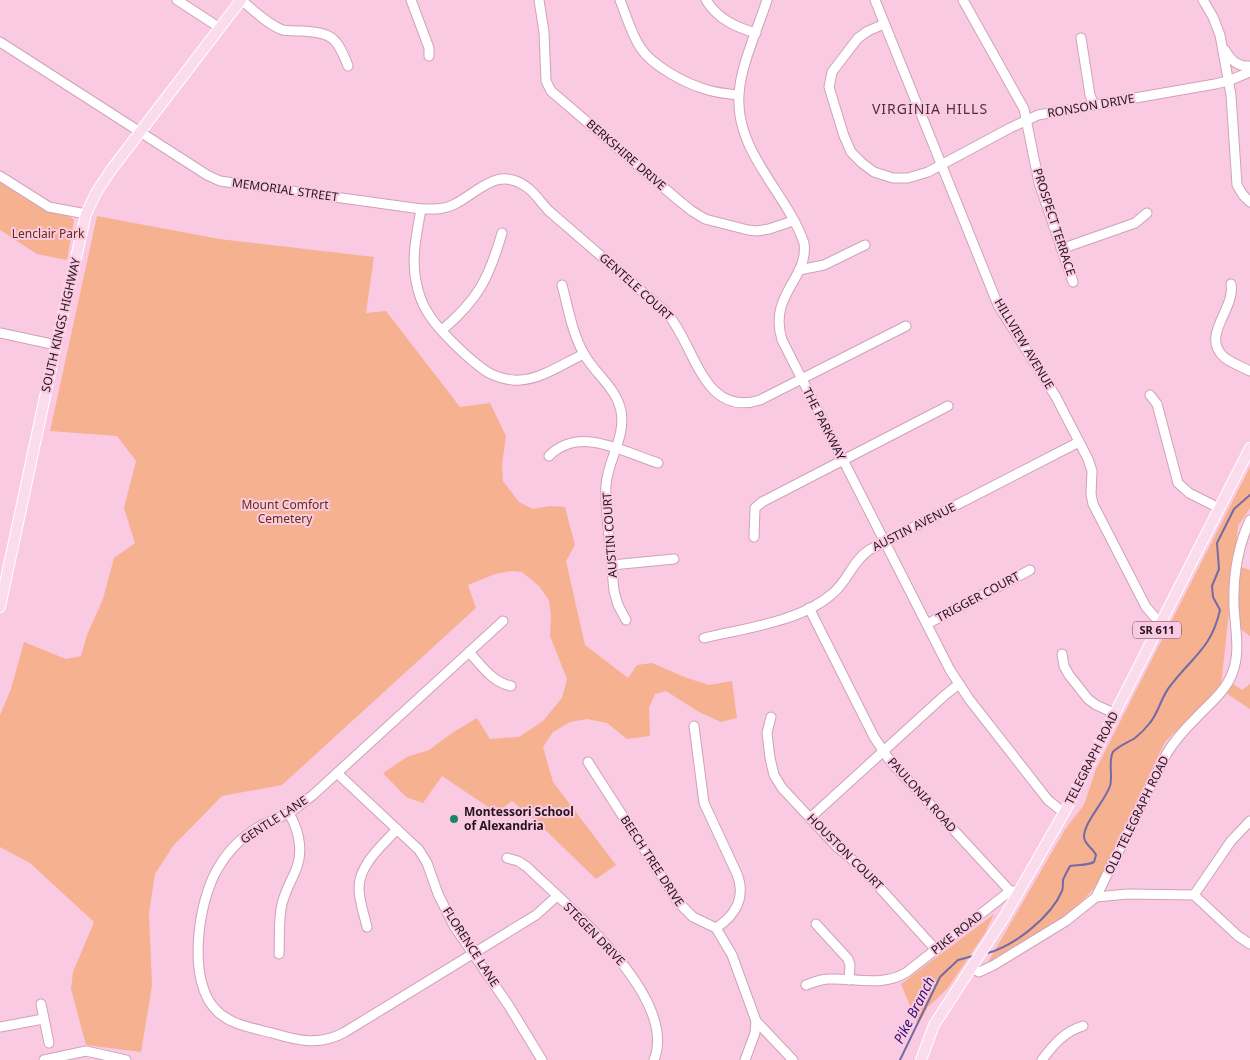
<svg xmlns="http://www.w3.org/2000/svg" width="1250" height="1060" viewBox="0 0 1250 1060" font-family="'Noto Sans',sans-serif">
  <style>
    .green { fill: #f5b190 }
    .lines { fill: none; stroke-linecap: round; stroke-linejoin: round }
    .stream { stroke: #736aa6; stroke-width: 2 }
    .minor-casing { stroke: #cfa2b9; stroke-width: 11 }
    .major-casing { stroke: #fff; stroke-width: 12 }
    .minor { stroke: #fff; stroke-width: 9 }
    .major { stroke: #fbdcec; stroke-width: 10 }
    .poi-dot { fill: #178664; stroke: #facae2; stroke-width: 2 }
    .labels { text-anchor: middle; stroke-width: 4; stroke-linejoin: round; paint-order: stroke }
    .shield { fill: #facae2; stroke: #654b58; stroke-width: 1 }
    .shield-label { font-size: 11px; font-weight: bold; fill: #25141d }
    .street-label { font-size: 12px; fill: #25141d; stroke: #facae2 }
    .park-label { font-size: 12px; fill: #662f11; stroke: #facae2 }
    .poi-label { font-size: 12px; font-weight: bold; fill: #25141d; stroke: #facae2; text-anchor: start }
    .neighbourhood-label { font-size: 14px; letter-spacing: 1px; fill: #512c41; stroke: #facae2 }
    .water-label { font-size: 14px; font-style: italic; fill: #2c1070; stroke: #facae2 }
  </style>
  <rect width="100%" height="100%" fill="#facae2"/>
  <g class="green">
    <path d="M0 182C14 191 29 202 44 209 53 214 67 213 74 220L67 260 37 254 0 230Z"/>
    <path d="M97 216 219 239 374 257 366 313 386 311 460 407 490 403 506 436 502 465 503 481 519 502 533 509 549 506 565 507 575 545 566 561 585 645 628 678 637 665 652 663 687 678 709 685 732 681 737 718 721 722 699 712 666 691 655 694 649 708 650 736 627 739 607 723 587 719 570 722 553 732 543 747 553 782 616 865 596 879 536 821 512 801 497 813 442 776 423 803 406 797 383 773 407 757 429 750 452 733 477 718 490 739 519 737 543 721 562 698 567 679 550 636 551 616 549 600 539 586 522 572 511 571 495 574 468 585 476 608 282 785 222 796 173 846 155 874 149 913 152 986 141 1052 86 1045 71 989 73 972 94 922 30 863 0 847V715L11 689 24 642 66 659 81 656 87 635 103 599 114 558 135 543 124 508 136 461 117 436 50 431Z"/>
    <path d="M1250 467V508L1238 526 1221 686 1165 742 1097 885 1068 916 984 969 1066 828 1084 805 1096 769Z"/>
    <path d="M1241 567 1250 570V636L1239 628 1236 606Z"/>
    <path d="M1233 684 1242 690 1250 684V709L1226 693Z"/>
    <path d="M994 914 985 933 947 989 928 1007 918 1025 901 984Z"/>
  </g>
  <g class="lines">
    <g class="stream">
      <path d="M988 953C1014 946 1051 917 1062 891 1063 888 1063 884 1063 880 1065 875 1068 870 1070 866 1079 864 1086 866 1094 862L1096 855C1093 848 1084 844 1084 837 1084 822 1105 801 1110 786 1113 776 1108 760 1113 752 1118 746 1129 742 1135 738 1140 734 1145 729 1149 724 1159 713 1161 696 1171 685 1193 656 1211 649 1220 610L1213 597 1212 586 1219 569 1217 543 1234 509 1250 495"/>
      <path d="M900 1060 940 977 958 960 973 956"/>
    </g>
    <g class="minor-casing">
      <g id="minor">
        <path d="M177 0 220 28"/>
        <path d="M241 0C254 10 268 25 283 30 289 31 296 31 303 31 333 33 337 38 348 66"/>
        <path d="M411 0 429 48V56"/>
        <path d="M539 0 544 32 546 81 551 91 677 199 692 211 705 219 748 230 757 231 769 229 793 221"/>
        <path d="M620 0C626 15 631 33 640 47 652 66 686 84 708 90 718 93 728 94 738 95"/>
        <path d="M706 0C718 19 735 27 756 33"/>
        <path d="M767 0C758 28 740 67 739 95 735 152 787 193 804 243 809 279 768 294 782 340L950 670 969 699 1048 800 1064 813"/>
        <path d="M875 0 998 305 1056 397 1088 459 1092 471 1091 494 1093 504 1146 607 1160 623"/>
        <path d="M963 0 1024 109 1039 183 1073 282"/>
        <path d="M1203 0 1213 17 1220 35 1231 95 1237 185 1243 195 1250 202"/>
        <path d="M884 24 868 31 858 38 832 72 829 87 844 136 851 152 862 163 874 172 893 178H908L928 172 1010 128 1038 115 1215 84 1228 81 1250 72"/>
        <path d="M1081 38 1090 95 1094 105"/>
        <path d="M0 42 207 175 220 181 421 209C433 209 444 210 455 204 480 191 498 165 528 188 536 194 542 204 549 211L667 313C696 347 703 418 760 400L906 326"/>
        <path d="M1225 50C1231 61 1238 67 1250 66"/>
        <path d="M0 176 49 207 86 214"/>
        <path d="M421 209C417 233 411 257 416 281 418 292 422 304 428 313 438 330 474 365 491 374 500 378 510 381 520 380 542 379 564 363 584 354"/>
        <path d="M1061 249 1135 223 1147 213"/>
        <path d="M799 270 824 265 865 245"/>
        <path d="M1231 284C1236 309 1199 336 1225 358 1232 363 1242 367 1250 371"/>
        <path d="M562 285C568 307 572 333 584 354 595 374 616 387 621 411 626 437 608 459 606 485 605 499 607 513 608 527 610 548 612 570 614 591L618 605 626 620"/>
        <path d="M442 330C478 300 489 278 502 233"/>
        <path d="M0 333 56 345"/>
        <path d="M1150 395 1157 404 1178 483 1189 493 1219 508"/>
        <path d="M549 456C580 425 623 452 658 463"/>
        <path d="M754 537 755 508 762 502 948 406"/>
        <path d="M612 565 674 559"/>
        <path d="M809 608 874 737 890 761 1010 891"/>
        <path d="M503 621 313 795C305 801 297 808 289 813 281 817 272 820 264 824 245 834 229 849 218 868 198 901 186 982 217 1011 231 1025 253 1028 272 1033 299 1041 320 1046 345 1032L536 915 557 896"/>
        <path d="M927 624 1030 570"/>
        <path d="M704 638C745 628 800 622 832 594 848 581 851 563 869 550L1079 442"/>
        <path d="M469 652C482 666 492 682 511 686"/>
        <path d="M1062 654 1064 666 1069 675 1088 699 1096 705 1114 713"/>
        <path d="M771 717 767 733 770 758 774 775 782 788 837 847 861 867 936 950"/>
        <path d="M694 726 704 803 737 874C746 897 736 915 716 928"/>
        <path d="M588 762 678 902 693 917 716 928 732 955 756 1021 755 1033 745 1060"/>
        <path d="M337 773 419 850 427 863 438 894 454 926 509 1006 542 1060"/>
        <path d="M810 818 945 695 959 684"/>
        <path d="M507 858 518 861 527 867C567 906 679 997 654 1060"/>
        <path d="M1194 895 1231 841 1250 821"/>
        <path d="M1194 895 1238 936 1250 944"/>
        <path d="M1096 897 1128 894 1194 895"/>
        <path d="M816 924 848 959 850 965 849 980"/>
        <path d="M367 927C364 914 359 901 359 888 359 864 383 845 397 829"/>
        <path d="M279 954C280 937 278 920 282 904 285 892 290 883 295 872 304 852 299 831 289 813"/>
        <path d="M971 968 979 972 994 965 1066 921 1096 897 1167 753C1175 740 1185 729 1196 718 1209 704 1225 692 1232 674 1241 652 1235 629 1234 606 1233 577 1238 546 1250 520"/>
        <path d="M806 985C814 982 821 979 829 979 855 978 884 987 907 972L1010 891H1017"/>
        <path d="M41 1004 49 1043"/>
        <path d="M756 1021 793 1060"/>
        <path d="M0 1027 43 1019"/>
        <path d="M44 1060 86 1051 126 1060"/>
        <path d="M1042 1060C1053 1045 1065 1031 1083 1026"/>
      </g>
    </g>
    <g class="major-casing">
      <g id="major">
        <path d="M0 607 55 350 86 214 96 193 111 170 241 0"/>
        <path d="M921 1060 934 1025 1003 919 1064 813 1250 448"/>
      </g>
    </g>
    <use href="#minor" class="minor"/>
    <use href="#major" class="major"/>
  </g>
  <circle class="poi-dot" cx="454" cy="819" r="5"/>
  <g class="labels">
    <rect class="shield" x="1133" y="621.5" width="48" height="17" rx="4"/>
    <g class="shield-label">
      <text x="1157" y="634">SR 611</text>
    </g>
    <g class="street-label">
      <text transform="translate(1091 106) rotate(-10)" y="4">RONSON DRIVE</text>
      <text transform="translate(626 155) rotate(41)" y="4">BERKSHIRE DRIVE</text>
      <text transform="translate(285 190) rotate(8)" y="4">MEMORIAL STREET</text>
      <text transform="translate(1054 222) rotate(72)" y="4">PROSPECT TERRACE</text>
      <text transform="translate(636 287) rotate(42)" y="4">GENTELE COURT</text>
      <text transform="translate(61 325) rotate(-77)" y="4">SOUTH KINGS HIGHWAY</text>
      <text transform="translate(1024 344) rotate(59)" y="4">HILLVIEW AVENUE</text>
      <text transform="translate(824 424) rotate(63)" y="4">THE PARKWAY</text>
      <text transform="translate(914 527) rotate(-27)" y="4">AUSTIN AVENUE</text>
      <text transform="translate(610 535) rotate(-94)" y="4">AUSTIN COURT</text>
      <text transform="translate(978 597) rotate(-28)" y="4">TRIGGER COURT</text>
      <text transform="translate(1092 758) rotate(-63)" y="4">TELEGRAPH ROAD</text>
      <text transform="translate(922 795) rotate(48)" y="4">PAULONIA ROAD</text>
      <text transform="translate(1137 815) rotate(-64)" y="4">OLD TELEGRAPH ROAD</text>
      <text transform="translate(274 820) rotate(-33)" y="4">GENTLE LANE</text>
      <text transform="translate(845 852) rotate(45)" y="4">HOUSTON COURT</text>
      <text transform="translate(652 861) rotate(57)" y="4">BEECH TREE DRIVE</text>
      <text transform="translate(957 933) rotate(-38)" y="4">PIKE ROAD</text>
      <text transform="translate(594 934) rotate(46)" y="4">STEGEN DRIVE</text>
      <text transform="translate(471 947) rotate(57)" y="4">FLORENCE LANE</text>
    </g>
    <g class="park-label">
      <text x="48" y="238">Lenclair Park</text>
      <text x="285" y="509">Mount Comfort<tspan x="285" dy="14">Cemetery</tspan></text>
    </g>
    <g class="poi-label">
      <text x="464" y="816">Montessori School<tspan x="464" dy="14">of Alexandria</tspan></text>
    </g>
    <g class="neighbourhood-label">
      <text x="930" y="114">VIRGINIA HILLS</text>
    </g>
    <g class="water-label">
      <text transform="translate(914 1010) rotate(-63)" y="5">Pike Branch</text>
    </g>
  </g>
</svg>
